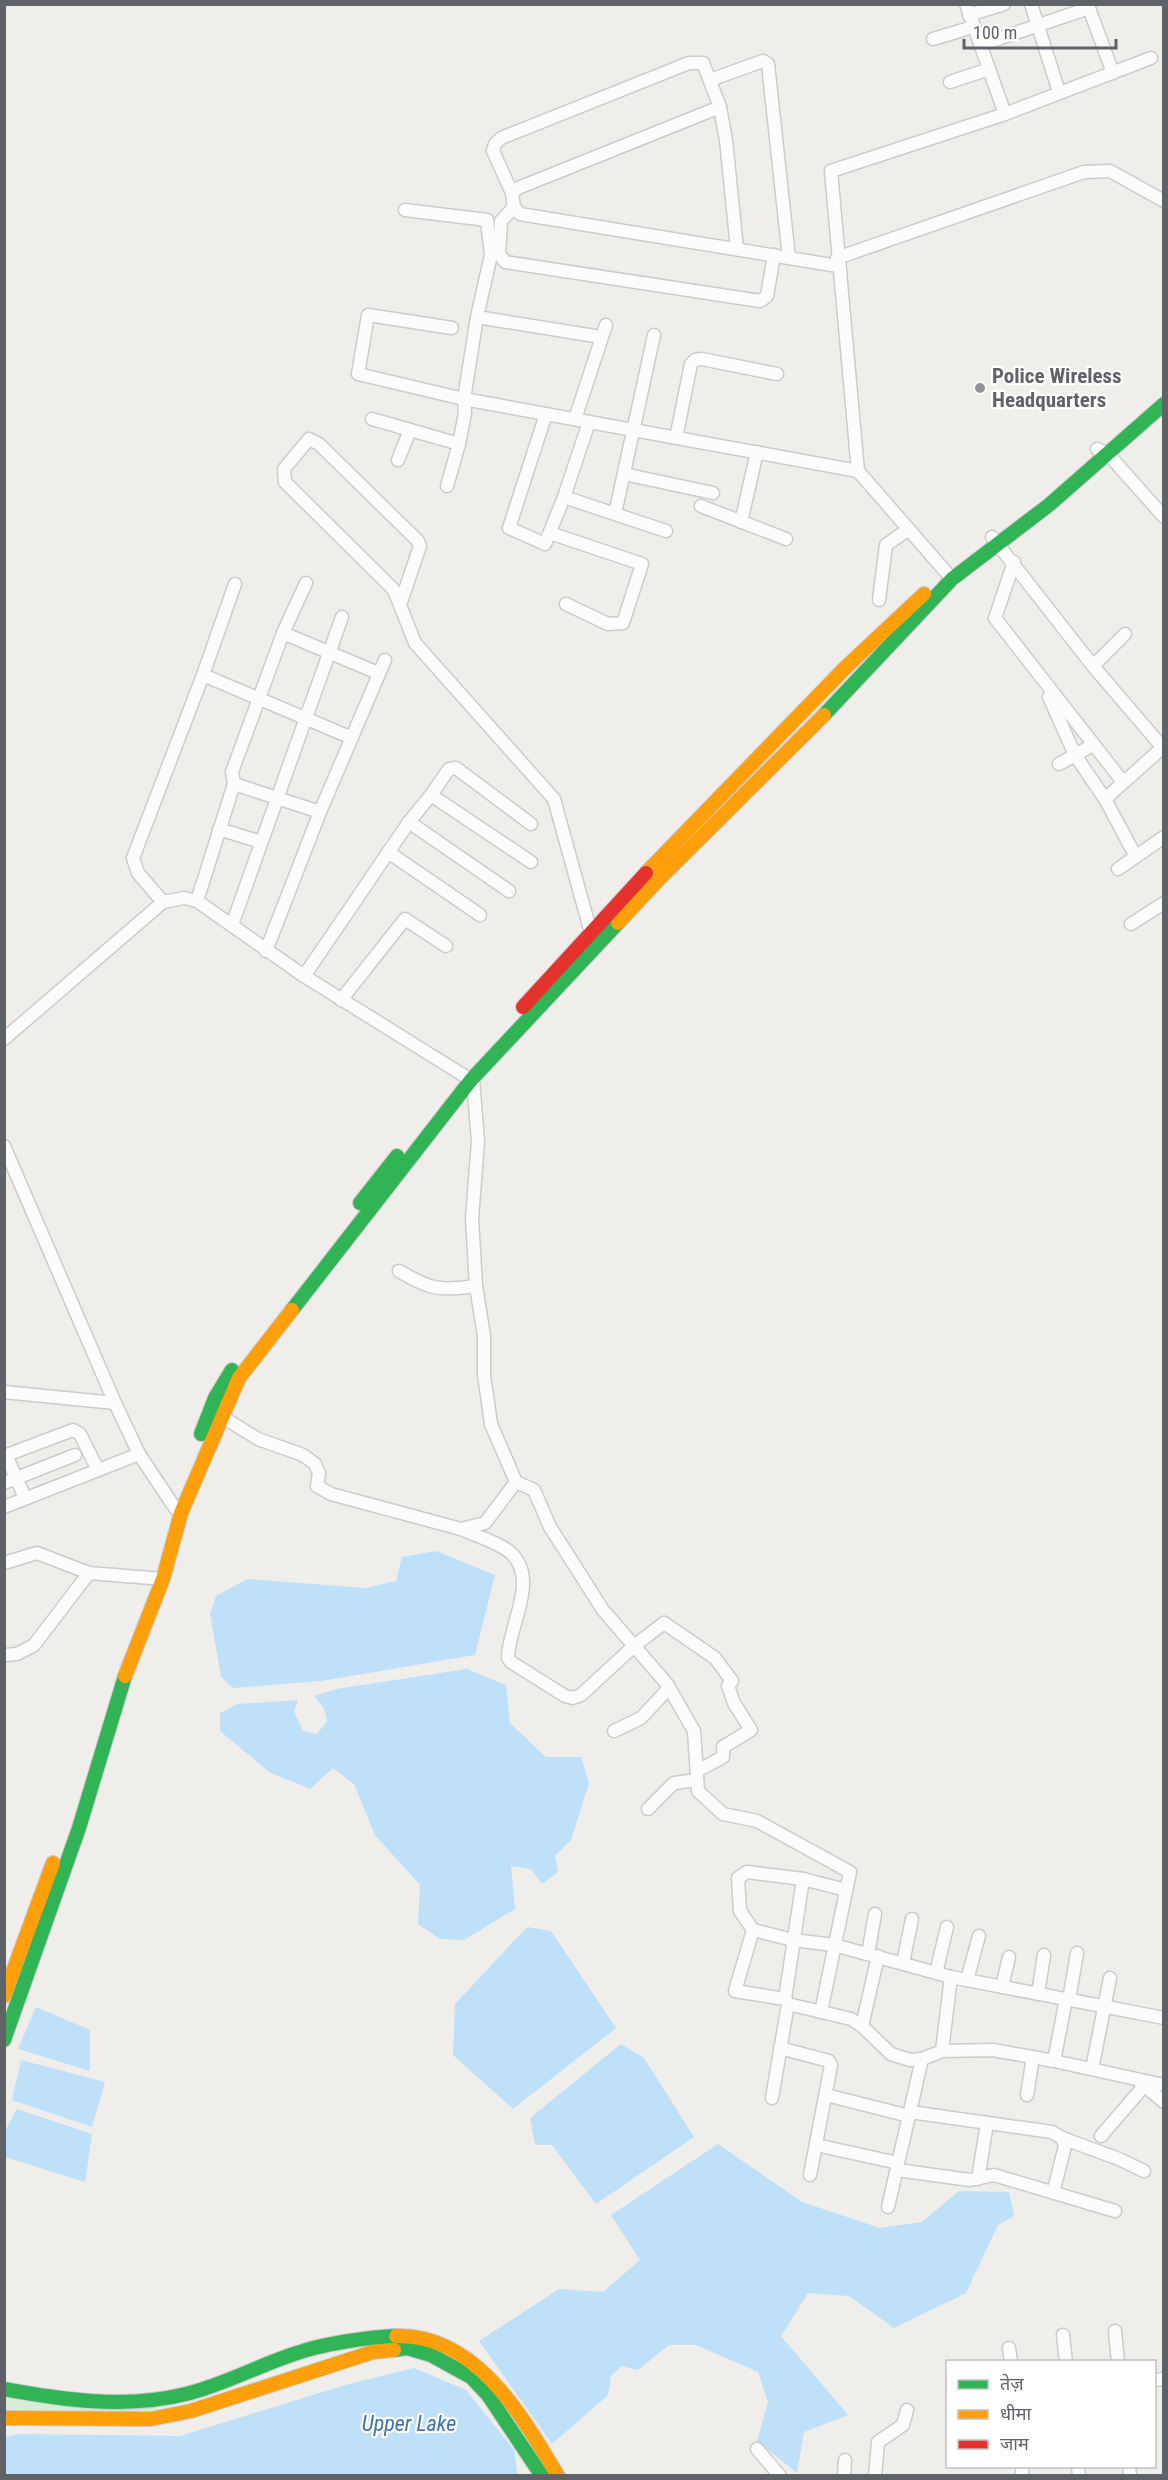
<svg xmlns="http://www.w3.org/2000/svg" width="1168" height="2480" viewBox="0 0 1168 2480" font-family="'Roboto Condensed','Noto Sans Devanagari',sans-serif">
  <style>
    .green { fill: #d8ebd6 }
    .water { fill: #bfe0f9 }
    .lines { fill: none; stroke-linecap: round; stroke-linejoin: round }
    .street-casing { stroke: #cbcccc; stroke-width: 15 }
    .fast-casing { stroke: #cacacb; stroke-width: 16 }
    .slow-casing { stroke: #cacacb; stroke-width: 16 }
    .jam-casing { stroke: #cacacb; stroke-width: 16 }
    .street { stroke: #fdfcfc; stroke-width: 12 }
    .fast { stroke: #30b455; stroke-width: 14 }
    .slow { stroke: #ff9f0a; stroke-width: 14 }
    .jam { stroke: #e5322d; stroke-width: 14 }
    .poi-dot { fill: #919496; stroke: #fff; stroke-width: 2 }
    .labels { text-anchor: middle; stroke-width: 4.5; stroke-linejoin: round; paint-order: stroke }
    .poi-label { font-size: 21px; font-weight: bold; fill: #5f6368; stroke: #fff; text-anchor: start }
    .water-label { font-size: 22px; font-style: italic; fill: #4174aa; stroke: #fff }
  </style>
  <rect width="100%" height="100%" fill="#efeeea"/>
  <path class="green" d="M4 2396 157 2404 158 2412 5 2411Z"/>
  <g class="water">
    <path d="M436 1551 495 1575 475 1655 321 1681 233 1688 221 1677 210 1614 216 1596 247 1579 365 1588 396 1581 402 1557Z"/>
    <path d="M467 1669 506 1685 510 1723 546 1757H581L589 1783 571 1840 555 1856 558 1872 542 1884 531 1869 511 1866 515 1909 464 1940 440 1939 418 1924 420 1885 375 1835 354 1784 333 1768 310 1789 269 1772 220 1731V1713L237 1704 298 1700 294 1712 303 1731 317 1734 327 1721 324 1708 314 1696 336 1689Z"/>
    <path d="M527 1927 551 1931 616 2028 513 2109 453 2055 455 2004Z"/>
    <path d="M36 2007 90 2030V2071L18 2049Z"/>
    <path d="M621 2044 644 2058 694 2137 596 2204 552 2145H535L530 2118Z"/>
    <path d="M21 2060 105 2082 92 2127 12 2100Z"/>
    <path d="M17 2109 92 2134 85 2182 5 2157V2131Z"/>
    <path d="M718 2144 802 2202 880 2228 922 2222 959 2191 1009 2192 1014 2216 998 2225 966 2293 894 2328 849 2296 808 2293 781 2336 848 2415 804 2432 797 2473 757 2441 768 2402 758 2372 696 2345H669L638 2370 622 2366 611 2376 608 2395 552 2444 479 2341 559 2289 603 2292 640 2260 611 2215Z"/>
    <path d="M414 2368 466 2390 514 2450 518 2475H5V2437L18 2434 180 2436 345 2385Z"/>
  </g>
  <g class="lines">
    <g class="street-casing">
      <g id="street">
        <path d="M966 4 1005 114"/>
        <path d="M1031 4 1059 92"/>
        <path d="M1089 8 1113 73"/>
        <path d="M969 15 1004 4"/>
        <path d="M933 39 973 27"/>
        <path d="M980 45 1089 8 1087 4"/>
        <path d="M710 80 763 61 768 64 789 258"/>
        <path d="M950 82 989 69"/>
        <path d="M512 193 518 188 720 107"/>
        <path d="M514 207 501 221 499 254 505 262 760 301 767 296 774 255"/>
        <path d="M405 210 487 220 491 255 477 317 464 399 465 413 459 444 447 486"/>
        <path d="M737 249 726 140 720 107 703 63H689L501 138 495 144 493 151 512 193 514 207 520 214 838 266"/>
        <path d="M837 258 1084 172 1110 171 1164 201"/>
        <path d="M477 317 601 337"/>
        <path d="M452 328 368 315 358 374 464 399 858 471"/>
        <path d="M546 414 509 528 545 544 564 497 589 422"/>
        <path d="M372 419 459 444"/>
        <path d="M575 419 606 325"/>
        <path d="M676 438 691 364 695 360 702 359 777 374"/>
        <path d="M1097 449 1108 454 1164 517"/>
        <path d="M398 460 410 430"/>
        <path d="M624 474 713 493"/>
        <path d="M564 497 666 531"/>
        <path d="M701 506 786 539"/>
        <path d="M615 514 654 335"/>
        <path d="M741 522 757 452"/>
        <path d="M550 533 642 564 623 623 608 624 566 604"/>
        <path d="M992 537 1093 666 1164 749"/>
        <path d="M1014 562 995 618 1123 782"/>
        <path d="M952 579 858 471 831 171 1005 114 1151 58"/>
        <path d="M879 600 886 545 909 529"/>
        <path d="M401 602 420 546 418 541 319 444 309 439 284 469 285 482 394 590 415 643 554 799 591 933"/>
        <path d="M283 633 378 673"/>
        <path d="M1093 666 1125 634"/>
        <path d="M203 675 352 738"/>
        <path d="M1049 697 1075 755 1105 799 1136 857"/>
        <path d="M1059 764 1093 745"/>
        <path d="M234 784 320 812"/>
        <path d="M431 795 449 769 456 768 531 824"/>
        <path d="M1105 799 1162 748"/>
        <path d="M409 822 431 795 531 862"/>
        <path d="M219 829 261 842"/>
        <path d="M388 852 480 915"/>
        <path d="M1118 869 1164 837"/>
        <path d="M197 901 234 784 232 772 283 633 306 583"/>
        <path d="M163 902 138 873 133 858 203 675 235 584"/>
        <path d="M1131 924 1164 903"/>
        <path d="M232 925 342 617"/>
        <path d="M266 951 320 812 385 660"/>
        <path d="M304 976 409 822 509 891"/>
        <path d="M341 1000 405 919 446 946"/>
        <path d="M4 1039 163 902 184 898 197 901 304 976 471 1080"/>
        <path d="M473 1079 478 1142 472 1218 476 1286 484 1336V1375L491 1424 516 1482 534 1490 550 1527 603 1610 667 1684 694 1731 698 1791 723 1814 757 1821 850 1872 821 2012"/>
        <path d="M4 1146 115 1403 139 1454 175 1508 181 1513"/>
        <path d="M399 1271C431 1290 440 1291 476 1286"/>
        <path d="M4 1392 115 1403"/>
        <path d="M221 1416 258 1439 303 1455 315 1464 319 1473 317 1486 331 1494 461 1529 485 1523 516 1482"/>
        <path d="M6 1455 25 1498"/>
        <path d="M4 1456 73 1430 80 1434 98 1470"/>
        <path d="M4 1483 75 1455"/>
        <path d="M4 1507 139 1454"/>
        <path d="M461 1529C474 1535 503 1544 512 1554 539 1581 508 1627 508 1658L511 1662 565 1696 573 1698 581 1695 634 1646 664 1623 715 1658 732 1681 728 1686 734 1703 751 1730 723 1747V1757L697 1771"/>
        <path d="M4 1563 37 1553 89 1573 163 1579"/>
        <path d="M4 1655 17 1654 34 1645 89 1573"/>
        <path d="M614 1731 641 1718 669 1688"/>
        <path d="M648 1809 674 1783 697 1780"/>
        <path d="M846 1890 803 1879 747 1872 738 1878 740 1911 753 1930 793 1940 834 1945 951 1977 1164 2018"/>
        <path d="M753 1930 735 1991 785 1999 788 2004 851 2019 862 2026 891 2054 910 2060 922 2059 942 2051 993 2050 1054 2061 1164 2085"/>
        <path d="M868 1954 875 1914"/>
        <path d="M903 1963 912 1919"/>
        <path d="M936 1973 947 1927"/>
        <path d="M967 1980 979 1936"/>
        <path d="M1002 1987 1009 1957"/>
        <path d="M1038 1994 1044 1955"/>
        <path d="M785 1999 803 1879"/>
        <path d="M1069 2000 1077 1953"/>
        <path d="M862 2026 878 1956"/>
        <path d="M780 2048 829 2061 831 2065 810 2175"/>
        <path d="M942 2051 951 1977"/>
        <path d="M1054 2061 1066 1999"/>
        <path d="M1092 2069 1110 1978"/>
        <path d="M1139 2081 1164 2102"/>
        <path d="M826 2095 909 2116"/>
        <path d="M1027 2095 1033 2057"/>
        <path d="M772 2098 788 2004"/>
        <path d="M910 2112 1052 2132 1062 2138 1065 2146 1053 2193"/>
        <path d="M1101 2136 1144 2086"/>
        <path d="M1062 2138 1119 2159 1144 2171"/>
        <path d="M816 2145 898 2163"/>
        <path d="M897 2170 970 2180 994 2175 1115 2211"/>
        <path d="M978 2179 987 2123"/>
        <path d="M888 2207 922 2059"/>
        <path d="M1115 2331 1118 2362"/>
        <path d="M1063 2335 1066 2362"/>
        <path d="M1009 2348 1011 2362"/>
        <path d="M1154 2380 1164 2379"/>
        <path d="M757 2449 780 2476"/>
        <path d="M1022 2466V2476"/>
        <path d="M1078 2466 1079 2476"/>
        <path d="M1129 2466 1130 2476"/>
        <path d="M844 2476 845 2460"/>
        <path d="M875 2476 878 2442 903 2425 907 2410"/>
      </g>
    </g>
    <g class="fast-casing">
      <g id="fast">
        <path d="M824 715 952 579 1049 505 1164 404"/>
        <path d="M360 1203 397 1156"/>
        <path d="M292 1310 471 1080 618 923"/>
        <path d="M201 1434 215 1398 232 1370"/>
        <path d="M4 2040 79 1828 125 1676"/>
        <path d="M394 2350 407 2348 431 2355 471 2377 488 2395 542 2476"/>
        <path d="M4 2389C63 2400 126 2409 186 2394 224 2385 259 2365 297 2353 322 2344 369 2337 396 2336"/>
      </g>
    </g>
    <g class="slow-casing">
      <g id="slow">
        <path d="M646 873 846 667 924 594"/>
        <path d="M618 923 660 878 824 715"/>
        <path d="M125 1676 163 1579 181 1513 239 1378 292 1310"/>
        <path d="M4 1996 53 1863"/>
        <path d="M396 2336C476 2334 522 2416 558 2476"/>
        <path d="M4 2418 151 2419 191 2411 373 2352 394 2350"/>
      </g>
    </g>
    <g class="jam-casing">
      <path id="jam" d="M523 1007 646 873"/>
    </g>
    <use href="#street" class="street"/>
    <use href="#fast" class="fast"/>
    <use href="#slow" class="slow"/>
    <use href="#jam" class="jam"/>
  </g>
  <circle class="poi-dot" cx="980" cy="388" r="6"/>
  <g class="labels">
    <g class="poi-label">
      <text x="992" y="383">Police Wireless<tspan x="992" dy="24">Headquarters</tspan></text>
    </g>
    <g class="water-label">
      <text x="409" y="2431">Upper Lake</text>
    </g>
  </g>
  <rect width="1168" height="2480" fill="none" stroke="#5f6368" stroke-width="12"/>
  <rect x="946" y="2360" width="210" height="108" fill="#ffffff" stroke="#bfc1c3" stroke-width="1.5"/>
  <rect x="958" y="2380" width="30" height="9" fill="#30b455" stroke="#bfc1c3" stroke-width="1.5"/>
  <text x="1000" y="2390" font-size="18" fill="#5f6368">तेज़</text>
  <rect x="958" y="2410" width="30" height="9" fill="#ff9f0a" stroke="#bfc1c3" stroke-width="1.5"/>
  <text x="1000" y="2420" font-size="18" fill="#5f6368">धीमा</text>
  <rect x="958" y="2440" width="30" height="9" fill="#e5322d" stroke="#bfc1c3" stroke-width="1.5"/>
  <text x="1000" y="2450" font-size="18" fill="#5f6368">जाम</text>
  <path d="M964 39v9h152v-9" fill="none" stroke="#5f6368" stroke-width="3"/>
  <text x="973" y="39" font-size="18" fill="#5f6368" stroke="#ffffff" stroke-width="4.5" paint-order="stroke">100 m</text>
</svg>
